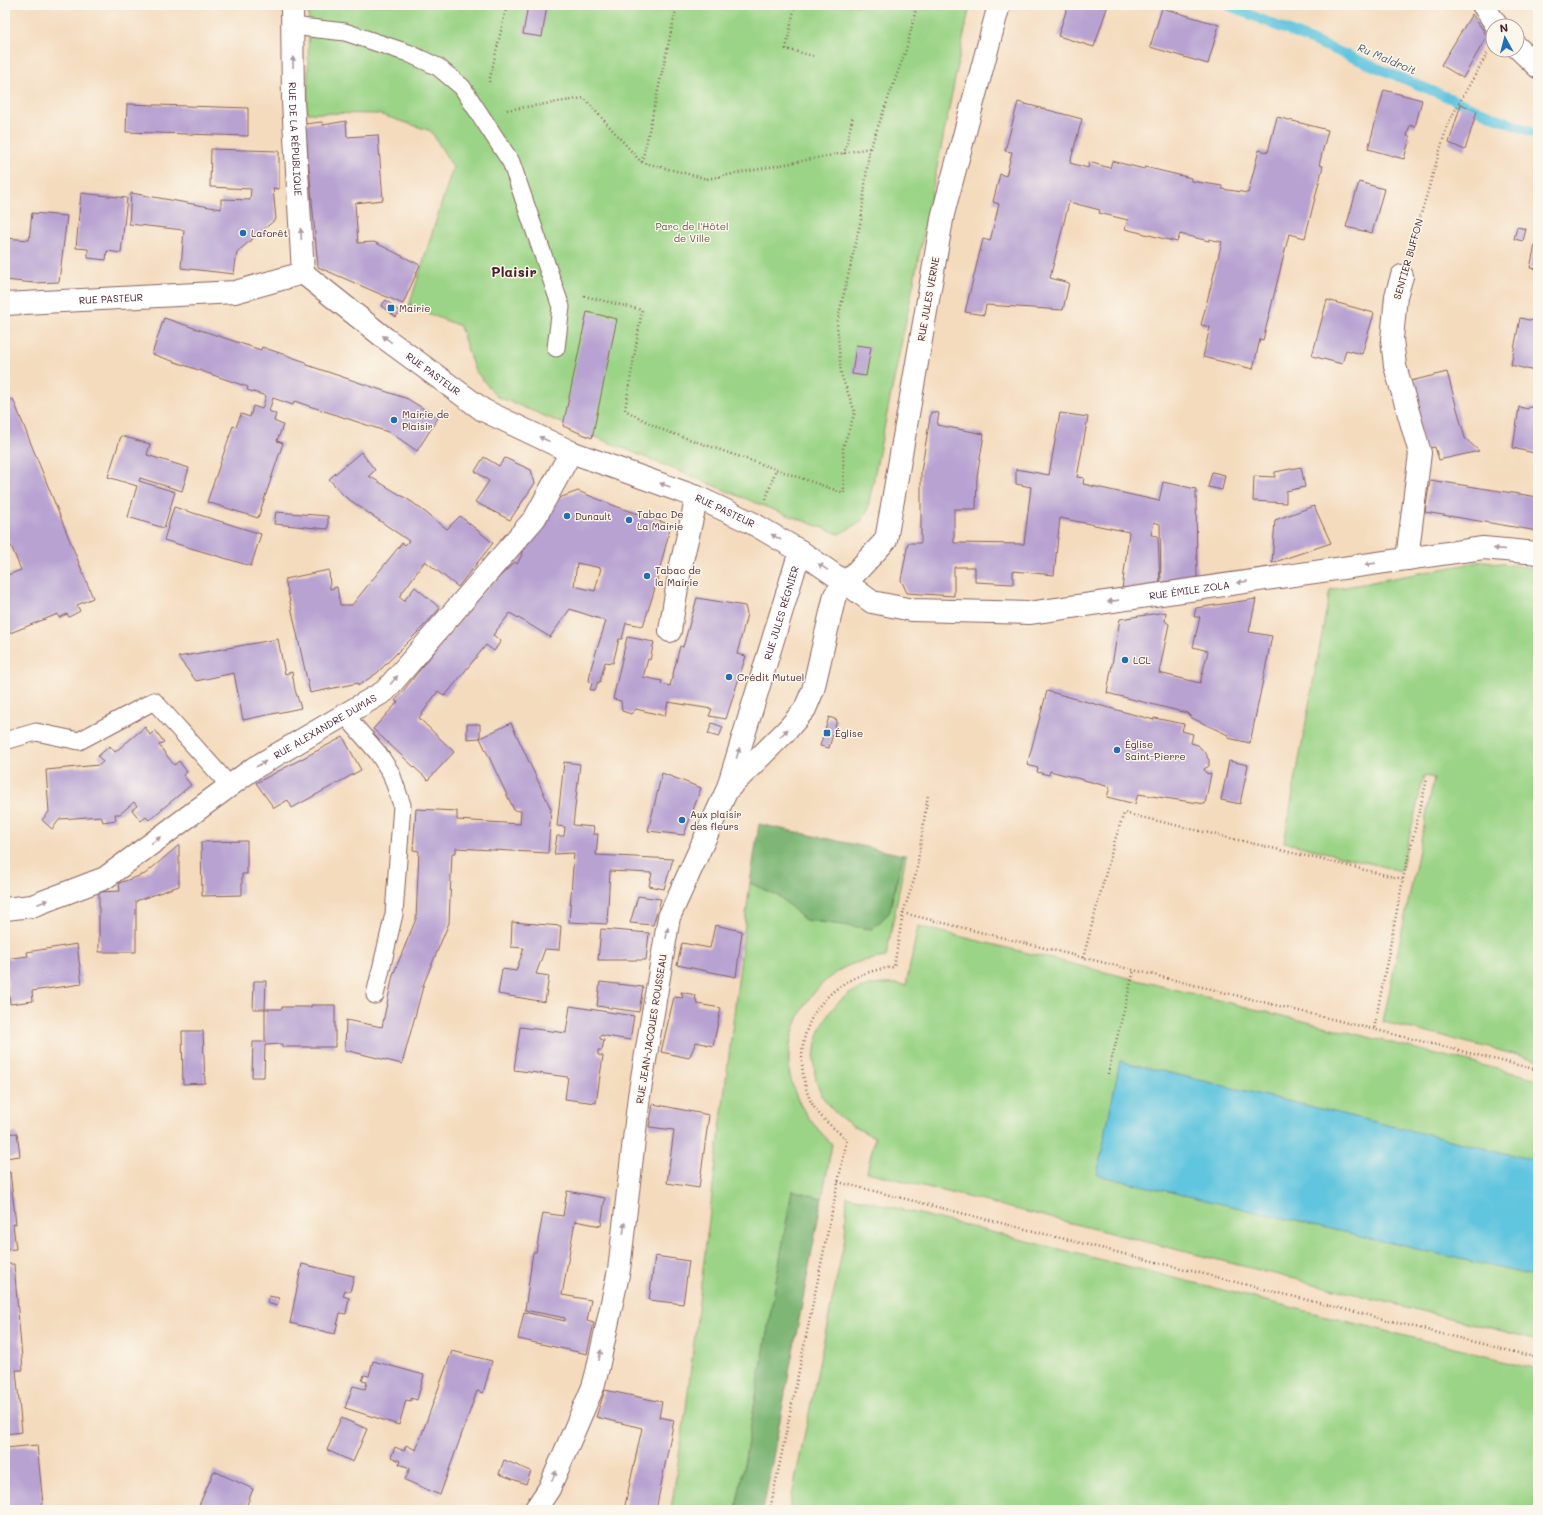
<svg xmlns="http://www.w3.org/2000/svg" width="1543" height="1515" viewBox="0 0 1543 1515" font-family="Mali,sans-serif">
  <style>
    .green { fill: #9cd487; stroke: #737a59 }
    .forest { fill: #7db674; stroke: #646a50 }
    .water { fill: #60c5de; stroke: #557284 }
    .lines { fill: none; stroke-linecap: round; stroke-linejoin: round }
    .stream { stroke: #60c5de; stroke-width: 10 }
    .building { fill: #b7a2d1; fill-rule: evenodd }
    .lane-casing { stroke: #86615e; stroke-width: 19 }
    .street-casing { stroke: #86615e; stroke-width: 24 }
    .secondary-casing { stroke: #86615e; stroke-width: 24 }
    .path { stroke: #86615e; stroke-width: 2.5; stroke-dasharray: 1 3; stroke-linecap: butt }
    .lane { stroke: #fff; stroke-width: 17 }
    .street { stroke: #fff; stroke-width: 22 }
    .secondary { stroke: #fff; stroke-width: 22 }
    .oneway { fill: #ae9aa0 }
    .poi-dot { fill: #1f6fb2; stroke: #fbf7ec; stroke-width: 1.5 }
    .labels { text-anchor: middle; stroke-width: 3; stroke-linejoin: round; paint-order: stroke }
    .street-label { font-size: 10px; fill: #4a1f2b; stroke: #fbf7ec }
    .park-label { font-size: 10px; fill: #635547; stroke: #fbf7ec }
    .poi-label { font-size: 10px; fill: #4a1f2b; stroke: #fbf7ec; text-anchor: start }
    .water-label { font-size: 11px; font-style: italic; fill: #52596a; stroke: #fbf7ec }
    .district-label { font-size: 14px; font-weight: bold; fill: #4a1f2b; stroke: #fbf7ec }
  </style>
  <rect width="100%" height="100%" fill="#fbf7ec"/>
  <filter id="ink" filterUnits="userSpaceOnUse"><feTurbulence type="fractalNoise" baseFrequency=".025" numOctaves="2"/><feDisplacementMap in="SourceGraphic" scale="8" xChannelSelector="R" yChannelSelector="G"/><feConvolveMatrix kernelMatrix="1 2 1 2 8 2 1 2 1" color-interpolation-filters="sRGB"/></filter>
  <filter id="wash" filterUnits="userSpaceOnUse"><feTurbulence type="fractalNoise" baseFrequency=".012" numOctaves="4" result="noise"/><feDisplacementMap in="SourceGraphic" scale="16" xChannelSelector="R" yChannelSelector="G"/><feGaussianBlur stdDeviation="0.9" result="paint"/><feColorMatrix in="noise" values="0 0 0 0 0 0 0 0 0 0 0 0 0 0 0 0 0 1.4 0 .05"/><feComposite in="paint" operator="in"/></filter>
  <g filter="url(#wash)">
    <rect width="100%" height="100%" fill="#f4dbbe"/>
    <g class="green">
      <path d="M308 5H970L867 512 861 522 839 534 766 507 496 396 474 369 460 326 409 306 453 167 431 131 379 114 307 113 309 24Z"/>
      <path d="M1484 561 1538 569V1060L1383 1022 1434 778 1424 776 1401 871 1284 842 1330 590Z"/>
      <path d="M903 855H906L886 957C873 959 857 961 845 967 805 988 778 1042 793 1087 800 1110 815 1127 832 1144L822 1198 792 1191 736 1510H671L686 1408 750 883 780 897 805 920 872 929 889 913Z"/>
      <path d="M918 926 1538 1079V1340L867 1172 875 1137C854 1128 832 1115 821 1094 805 1061 818 1013 849 994 866 984 887 982 906 985Z"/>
      <path d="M847 1196 1538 1369V1510H789L845 1238Z"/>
    </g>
    <g class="forest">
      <path d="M759 824 903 855 889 913 872 929 805 920 780 897 750 883Z"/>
      <path d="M792 1190 822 1198 763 1510H736Z"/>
    </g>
    <path class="water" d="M1120 1061 1538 1161V1277L1097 1175Z"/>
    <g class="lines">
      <path class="stream" d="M1227 5 1538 135"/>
    </g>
    <g id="blocks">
      <g class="building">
        <path d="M528 5H547L542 37 523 34Z"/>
        <path d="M1068 5H1108L1094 47 1058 36Z"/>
        <path d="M1162 8 1219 25 1208 64 1150 47Z"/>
        <path d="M1472 14 1487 36 1463 78 1441 65Z"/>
        <path d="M1384 90 1422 100 1415 127 1410 125 1407 136 1410 137 1404 159 1368 149Z"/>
        <path d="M1018 102 1082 119 1070 163 1088 168 1089 162 1110 168 1112 161 1144 169 1145 167 1191 178V181L1222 186V189L1248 193 1259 150 1268 152 1277 117 1328 130 1319 165 1323 166 1305 238 1289 234 1263 340 1260 339 1253 369 1203 357 1210 327 1201 325 1222 242 1209 239V241L1180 234 1177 242 1125 229 1128 220 1099 213 1100 210 1069 202 1050 278 1069 283 1063 310 986 305 984 315 965 312 983 239 990 241 999 204 993 202 1000 174 1006 176 1012 152 1005 151Z"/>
        <path d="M127 104 248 108V136L126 132Z"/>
        <path d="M1461 104 1477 111 1465 150 1449 143Z"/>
        <path d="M346 121 347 137 378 135 383 200 355 203 358 243 374 242 420 265 403 304 318 267 305 124 322 122 323 125Z"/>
        <path d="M211 149 279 151V189L273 188 276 219 237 252 234 274 181 268 184 230 129 224 131 193 221 209V199L250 200 251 189 210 187Z"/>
        <path d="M1359 182 1384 189 1372 233 1346 227Z"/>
        <path d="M81 193 127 198 121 253 107 251 106 260 88 258V249L76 248Z"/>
        <path d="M32 213 67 216 59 282 34 283 5 280V238L29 240Z"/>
        <path d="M1517 227 1526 229 1523 241 1514 239Z"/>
        <path d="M1538 243V269L1530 268 1535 245 1537 246Z"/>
        <path d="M386 300 400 312 396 317 381 306Z"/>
        <path d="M1327 300 1374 313 1362 354 1346 350 1342 364 1312 356Z"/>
        <path d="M587 312 617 319 592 438 563 426Z"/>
        <path d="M164 318 261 350 262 347 306 362 307 365 408 399 438 418 417 451 391 433 294 401 293 405 273 398 269 411 276 414 274 421 283 425 277 441 283 443 258 518 207 502 233 426 236 427 241 414 250 417 253 406 262 409 266 396 247 390 248 387 152 354Z"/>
        <path d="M1520 318 1538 322V372L1511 365Z"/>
        <path d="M856 345 871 347 866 376 852 374Z"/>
        <path d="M1447 372 1465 438 1479 451 1439 460 1435 447 1425 449 1407 382Z"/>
        <path d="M13 399 93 598 77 605 80 611 69 617 67 614 59 618 58 614 5 635V576L21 570 5 531V402Z"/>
        <path d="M1519 407 1528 409 1529 407 1538 408V454L1513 448Z"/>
        <path d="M931 412 939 413 937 425 984 434 977 477 976 509H954V543L1024 544 1031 487 1016 484V469L1049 475 1060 413 1088 417 1077 477 1084 478 1083 484 1159 501 1163 482 1196 489 1197 582 1161 587 1160 524 1154 522 1151 535 1158 536 1160 587 1122 590 1129 532 1060 518 1054 575 1013 571V584L975 582V567H954V596L907 593 901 580 908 543H921V471Z"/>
        <path d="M121 436 150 444 147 455 189 468 182 491 140 478 139 481 175 492 164 528 128 517 137 486 108 477Z"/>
        <path d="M361 452 375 470 369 476 412 502 447 529 460 516 493 543 458 587 425 561 399 597 404 601 415 587 440 608 422 628 377 673 358 686V683L310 693 285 579 329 570 330 589 337 587 340 605H352L402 543 405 545 409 541 344 496 329 479Z"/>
        <path d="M484 457 499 466 505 458 531 470 535 483 510 520 475 502 489 481 475 471Z"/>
        <path d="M1301 467 1305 487 1286 491V503L1253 501 1254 476 1275 477V472Z"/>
        <path d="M1212 472 1225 475 1222 490 1208 487Z"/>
        <path d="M1430 480 1538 497V531L1425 512Z"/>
        <path d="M578 491 615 506 671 525 653 595 643 626 626 623 622 639H619L613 663 605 662 600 682H598L595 690H590L592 683 589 681 591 668 606 621 570 609 550 637 510 613 493 635 501 641 494 651 486 645 445 696 438 691 419 718 454 752 428 780 373 729 398 702 395 701 479 596 515 562 517 564 522 555 521 554 559 498ZM577 563 601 568 595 591 574 586Z"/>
        <path d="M1314 506 1331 543 1272 563 1275 520Z"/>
        <path d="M174 507 261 534 251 566 164 540Z"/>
        <path d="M276 512 328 516V529L274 524Z"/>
        <path d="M697 598 745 606 747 614 737 654 746 656 726 719 709 716 712 709 668 702 665 716 636 709 631 714 622 711 621 701 613 699 627 637 654 642 650 660 648 659 643 677 662 681 661 684 670 686 680 646 683 647Z"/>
        <path d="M1256 599 1249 632 1272 636 1250 743 1228 738V735L1192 718 1187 713 1107 693 1120 619 1166 612 1165 621 1169 624 1159 673 1200 683 1208 651 1193 647 1200 617H1194L1196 608Z"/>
        <path d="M278 639 285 674 292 672 295 690 301 708 243 720 234 673 196 681 178 657Z"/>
        <path d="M1047 691 1154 720V718L1184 724 1182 731 1193 734 1191 743 1198 745 1207 755V757L1209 760V766L1204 769 1206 773 1211 774 1205 804 1138 794 1135 804 1107 797 1110 787 1050 771 1049 775 1037 772 1038 768 1027 765Z"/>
        <path d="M829 717 837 720 829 748 820 746Z"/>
        <path d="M511 723 551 809 548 853 456 848V853H452L449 923 424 983 402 1064 345 1050 346 1020 382 1027 393 975 416 919 419 851 413 850 416 809 457 811V820L520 824 521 811 514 810 480 738Z"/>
        <path d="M712 723 723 727 719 737 708 734Z"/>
        <path d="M467 724H480V738L467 739Z"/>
        <path d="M145 727 150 735 155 730 164 742 159 745 174 765 179 761 187 772 183 775 191 785 149 820 146 817 141 821 132 810 137 806 134 802 120 814H115L116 820 103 822 101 816 60 819 52 829 42 820 49 812 46 770 99 765 103 762 98 756 110 746 115 752Z"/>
        <path d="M343 737 361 770 292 808 288 800 274 808 256 783Z"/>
        <path d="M1229 761 1248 765 1240 804 1221 800Z"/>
        <path d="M564 762 580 764 573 825 594 827 593 834H598L596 855 673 859 664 889 649 886 652 873 610 871 607 924 569 922 574 853 554 854 557 836H564L565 827 557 826Z"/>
        <path d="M662 773 701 788 684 835 648 831Z"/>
        <path d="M5 838 8 858 5 859Z"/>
        <path d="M247 841V874H242V895L202 896 201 842Z"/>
        <path d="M179 845V886L136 901V952H99V892L120 891 119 883 145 874Z"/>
        <path d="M638 896 661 899 653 925 630 923Z"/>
        <path d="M512 922 561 926 559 950 545 949 536 974 549 976 545 1002 498 994 502 969 516 971 524 948 511 947Z"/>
        <path d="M715 925 742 931 736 977 677 965 682 943 710 948Z"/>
        <path d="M601 929 649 933 646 960H598Z"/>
        <path d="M77 944 82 984 32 991 33 1001 10 1004 5 959 28 956 27 952Z"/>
        <path d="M254 981H266L265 1009H253Z"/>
        <path d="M600 982 643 987 639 1012 597 1006Z"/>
        <path d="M681 992 695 995 697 1004 721 1008 713 1046 696 1042 689 1058 661 1052 674 997 683 998Z"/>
        <path d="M311 1005H335V1047H282V1044L265 1045 264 1077H252L253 1042H265V1009H282V1007H311Z"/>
        <path d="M570 1006 634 1016 630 1040 600 1035V1039L604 1040 602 1050H598V1055L603 1056 596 1103 565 1099 568 1077 514 1070 520 1027 566 1033Z"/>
        <path d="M182 1031H203L205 1083 183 1084Z"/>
        <path d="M653 1104 709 1115 699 1188 667 1183 674 1130 649 1127Z"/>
        <path d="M17 1133 20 1156 5 1158V1134Z"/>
        <path d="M10 1172 16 1224H13L16 1249 5 1250V1173Z"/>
        <path d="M567 1191 605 1198 601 1226 575 1221 562 1295 591 1300 587 1321 594 1323 587 1354 518 1339 524 1312 565 1321V1318L525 1310 533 1252H536L543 1213 563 1216Z"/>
        <path d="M655 1256 689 1261 683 1304 649 1300Z"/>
        <path d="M5 1264H14L23 1370H16L22 1432 5 1434Z"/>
        <path d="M302 1264 354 1276 350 1292 345 1290 343 1296 349 1298 346 1314 340 1313 335 1334 290 1323Z"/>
        <path d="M269 1296 279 1298 277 1306 267 1303Z"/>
        <path d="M452 1351 492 1361 483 1393 477 1391 440 1495 405 1480 410 1468 399 1464 400 1461 391 1457 395 1447 404 1451 406 1445 416 1450Z"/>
        <path d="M373 1361 424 1375 417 1400 411 1398V1401L406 1400 399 1425 345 1408 353 1386 365 1389 367 1382 362 1381 364 1375 369 1376Z"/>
        <path d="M605 1390 662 1402 659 1417 674 1420 656 1510H624L642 1428 596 1417Z"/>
        <path d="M341 1418 367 1429 353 1462 327 1450Z"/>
        <path d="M37 1445 43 1504 40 1505 41 1510H8V1508H5V1448Z"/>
        <path d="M504 1460 531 1471 526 1484 499 1474Z"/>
        <path d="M214 1471 253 1489 245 1510H197Z"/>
      </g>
    </g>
  </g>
  <g filter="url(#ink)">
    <use href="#blocks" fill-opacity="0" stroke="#86615e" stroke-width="1"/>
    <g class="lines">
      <g class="lane-casing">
        <g id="lane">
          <path d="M292 26 345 32 408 53 438 67 462 87 511 162 561 307 556 348"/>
          <path d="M345 715 378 753 391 773 402 805 394 914 375 995"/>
          <path d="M5 741 36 732 79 741 154 701 230 786"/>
        </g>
      </g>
      <g class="street-casing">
        <g id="street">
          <path id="s1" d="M999 5 943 214 886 540 846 583 872 602 912 610 1029 613 1483 548 1538 553"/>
          <path d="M1483 5 1497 26"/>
          <path d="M1517 47 1538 67"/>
          <path d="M1402 276 1396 296 1392 339 1395 366 1420 453 1407 559"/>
          <path id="s2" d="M5 304 235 292 303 273"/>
          <path d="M670 631 680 569 697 497"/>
          <path id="s3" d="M5 909 32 906 105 878 254 768 385 691 535 518 571 452"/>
        </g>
      </g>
      <g class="secondary-casing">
        <g id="secondary">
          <path id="s4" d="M292 5 293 102 303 273 386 339 483 410 571 452 697 497 752 523 800 551 846 583 835 595 813 690 805 709 788 729 727 790 669 917 639 1096 619 1270 597 1372 593 1387 549 1489 535 1510"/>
          <path id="s5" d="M728 787 800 551"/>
        </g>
      </g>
      <g class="path">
        <path d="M795 5 786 49 813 56"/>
        <path d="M489 82 507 5"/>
        <path d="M507 110 584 98 641 162 707 179 870 148"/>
        <path d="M844 154 853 116"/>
        <path d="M642 162 677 5"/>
        <path d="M1410 251 1448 123 1488 52"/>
        <path d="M584 296 642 310 625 410 660 429 844 493 843 447 855 412 841 374 837 323 861 220 869 151 906 50 917 5"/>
        <path d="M766 499 776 469"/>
        <path d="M1403 879 1427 779"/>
        <path d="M903 913 1538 1070"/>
        <path d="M1083 958 1114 843 1124 813 1403 879 1374 1029"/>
        <path d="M1108 1074 1134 970"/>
        <path d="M838 1182 1538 1358"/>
        <path d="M770 1510 847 1139C836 1130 824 1121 816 1110 807 1098 803 1079 802 1064 800 1008 841 973 894 967L903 913 916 874 928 794"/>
      </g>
      <use href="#lane" class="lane"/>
      <use href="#street" class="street"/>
      <use href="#secondary" class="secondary"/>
    </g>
    <defs><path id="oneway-solid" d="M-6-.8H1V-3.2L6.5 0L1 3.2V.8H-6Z"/></defs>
    <g class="oneway">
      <use href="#oneway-solid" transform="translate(293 62) rotate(-91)"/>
      <use href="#oneway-solid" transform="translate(301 234) rotate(-93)"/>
      <use href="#oneway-solid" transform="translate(387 339) rotate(-143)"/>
      <use href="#oneway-solid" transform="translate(544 439) rotate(-155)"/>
      <use href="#oneway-solid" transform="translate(665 485) rotate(-160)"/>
      <use href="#oneway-solid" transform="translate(776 537) rotate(-150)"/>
      <use href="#oneway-solid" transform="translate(1499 549) rotate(-175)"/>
      <use href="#oneway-solid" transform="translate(1370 564) rotate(172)"/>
      <use href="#oneway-solid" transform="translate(823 567) rotate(-145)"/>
      <use href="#oneway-solid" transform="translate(1242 582) rotate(172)"/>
      <use href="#oneway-solid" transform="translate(1113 601) rotate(172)"/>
      <use href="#oneway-solid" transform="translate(394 680) rotate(-49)"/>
      <use href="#oneway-solid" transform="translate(784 733) rotate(-45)"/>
      <use href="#oneway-solid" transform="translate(738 753) rotate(-73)"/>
      <use href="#oneway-solid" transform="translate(261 764) rotate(-30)"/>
      <use href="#oneway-solid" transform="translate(156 840) rotate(-36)"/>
      <use href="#oneway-solid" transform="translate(43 902) rotate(-21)"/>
      <use href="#oneway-solid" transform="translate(667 933) rotate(-80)"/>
      <use href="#oneway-solid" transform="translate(624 1228) rotate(-83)"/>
      <use href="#oneway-solid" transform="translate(600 1355) rotate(-78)"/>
      <use href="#oneway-solid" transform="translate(554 1476) rotate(-67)"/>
    </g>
  </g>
  <g class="poi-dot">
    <circle cx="243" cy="233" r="4"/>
    <rect x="387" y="304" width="8" height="8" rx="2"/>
    <circle cx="394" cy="420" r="4"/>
    <circle cx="567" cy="516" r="4"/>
    <circle cx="629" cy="520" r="4"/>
    <circle cx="647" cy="576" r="4"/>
    <circle cx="1125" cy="660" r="4"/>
    <circle cx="729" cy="677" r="4"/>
    <rect x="823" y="729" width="8" height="8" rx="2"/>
    <circle cx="1117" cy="750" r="4"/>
    <circle cx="682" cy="820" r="4"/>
  </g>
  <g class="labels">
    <g class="street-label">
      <text dy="4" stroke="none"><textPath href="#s4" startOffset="134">RUE DE LA RÉPUBLIQUE</textPath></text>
      <text transform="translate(1408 259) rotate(-74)" y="4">SENTIER BUFFON</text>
      <text transform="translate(928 299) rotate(-80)" y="4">RUE JULES VERNE</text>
      <text dy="4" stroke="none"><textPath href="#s2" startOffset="106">RUE PASTEUR</textPath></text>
      <text dy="4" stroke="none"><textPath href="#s4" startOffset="433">RUE PASTEUR</textPath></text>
      <text dy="4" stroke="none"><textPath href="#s4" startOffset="757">RUE PASTEUR</textPath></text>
      <text dy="4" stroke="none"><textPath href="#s1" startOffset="958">RUE ÉMILE ZOLA</textPath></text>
      <text dy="4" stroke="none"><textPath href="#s5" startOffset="182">RUE JULES RÉGNIER</textPath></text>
      <text dy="4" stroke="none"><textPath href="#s3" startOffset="373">RUE ALEXANDRE DUMAS</textPath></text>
      <text transform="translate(651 1029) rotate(-81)" y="4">RUE JEAN-JACQUES ROUSSEAU</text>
    </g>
    <g class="park-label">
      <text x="692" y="230">Parc de l'Hôtel<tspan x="692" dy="12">de Ville</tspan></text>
    </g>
    <g class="poi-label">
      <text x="251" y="237">Laforêt</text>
      <text x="399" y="312">Mairie</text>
      <text x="402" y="418">Mairie de<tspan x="402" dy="12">Plaisir</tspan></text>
      <text x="637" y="518">Tabac De<tspan x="637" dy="12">La Mairie</tspan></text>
      <text x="575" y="520">Dunault</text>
      <text x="655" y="574">Tabac de<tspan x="655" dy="12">la Mairie</tspan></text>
      <text x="1133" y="664">LCL</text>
      <text x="737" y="681">Crédit Mutuel</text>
      <text x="835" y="737">Église</text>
      <text x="1125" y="748">Église<tspan x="1125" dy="12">Saint-Pierre</tspan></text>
      <text x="690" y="818">Aux plaisir<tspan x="690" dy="12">des fleurs</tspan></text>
    </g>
    <g class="water-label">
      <text transform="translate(1387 59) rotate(23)" y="4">Ru Maldroit</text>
    </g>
    <g class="district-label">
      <text x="514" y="277">Plaisir</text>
    </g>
  </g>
  <rect width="1543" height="1515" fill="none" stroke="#fbf7ec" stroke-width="20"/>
  <g transform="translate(1505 38) rotate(353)"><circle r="19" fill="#fbf7ec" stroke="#b4a19f"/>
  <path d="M0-3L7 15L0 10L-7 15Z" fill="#1f6fb2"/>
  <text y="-6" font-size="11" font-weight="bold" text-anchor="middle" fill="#4a1f2b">N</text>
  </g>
</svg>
